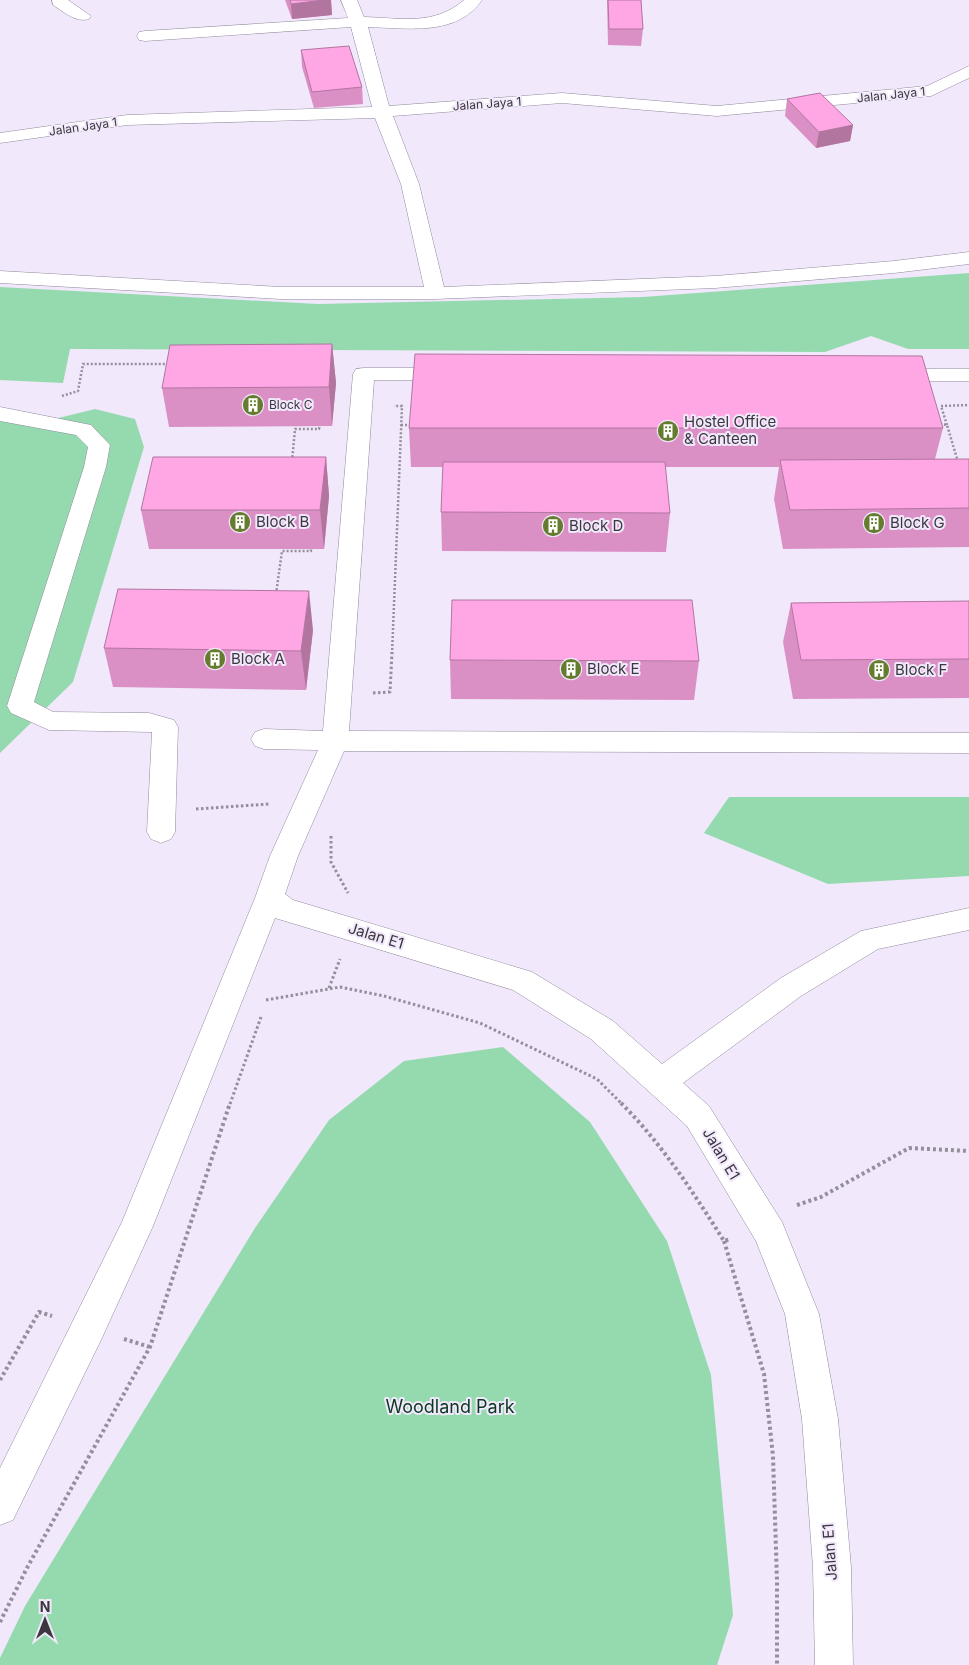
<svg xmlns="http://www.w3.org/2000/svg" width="969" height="1665" viewBox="0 0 969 1665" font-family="Inter,sans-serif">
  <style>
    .green { fill: #95daaf }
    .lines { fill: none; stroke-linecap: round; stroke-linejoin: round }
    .minor-casing { stroke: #91899a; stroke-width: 1 }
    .path-far2 { stroke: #958e9b; stroke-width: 2.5; stroke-dasharray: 2 2; stroke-linecap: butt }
    .path-far1 { stroke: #958e9b; stroke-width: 3; stroke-dasharray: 2.5 2.5; stroke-linecap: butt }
    .path { stroke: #958e9b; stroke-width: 4; stroke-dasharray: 3 3; stroke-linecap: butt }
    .minor { fill: #fff; fill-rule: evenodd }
    .wall { fill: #db90c5 }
    .shaded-wall { fill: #b275a0 }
    .building { fill: #ffa7e5; stroke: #b275a0 }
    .labels { text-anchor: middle; stroke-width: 4; stroke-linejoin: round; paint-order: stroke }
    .far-street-label { font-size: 12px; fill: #3b373e; stroke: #f1e8fb }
    .far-poi-label { font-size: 12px; fill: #3b373e; stroke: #f1e8fb; text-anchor: start }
    .poi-label { font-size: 15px; fill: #3b373e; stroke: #f1e8fb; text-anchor: start }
    .street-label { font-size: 15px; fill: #3b373e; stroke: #f1e8fb }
    .near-park-label { font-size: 18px; fill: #0b3720; stroke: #f1e8fb }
  </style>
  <rect width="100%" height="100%" fill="#f1e8fb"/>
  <g class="green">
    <path d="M969 273V349H908L871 336 825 352 70 349 63 383 0 380V287L318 304 643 297Z"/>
    <path d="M95 409 135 419 144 447 73 682 0 753V420L34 424Z"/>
    <path d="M729 797H969V876L828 884 704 833Z"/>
    <path d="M503 1047 590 1122 667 1241 711 1375 733 1615 717 1665H0V1658L25 1606 255 1228 329 1120 404 1061Z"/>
  </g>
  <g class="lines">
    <g class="minor-casing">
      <g id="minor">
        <path d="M52 0H68L91 16 89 19C76 23 64 12 53 5Z"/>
        <path d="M341 0H357L364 17C402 18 434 26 464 0H482C457 37 406 28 368 27L389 106 562 93 717 106 927 86 969 66V78L931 96 717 116 562 103 393 116 419 184 444 287 715 276 894 261 969 252V264L894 273 715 288 435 299H281L0 283V271L281 287H424L401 184 375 118 127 125 0 143V133L127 115 372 107 351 27 145 41 139 40 137 36 139 32 145 31 348 18Z"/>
        <path d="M364 368H450L458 369 461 374 458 379 450 380H374L349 731 969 733V753L344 751 298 856 285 894 293 900 532 972 613 1021 662 1064 781 978 861 931 969 908V930L878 949 801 996 683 1083 709 1106 782 1222 819 1314 838 1419 851 1567 853 1665H815L813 1567 802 1419 785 1314 756 1241 687 1126 591 1039 513 990 275 918 153 1226 101 1340 13 1520 0 1525V1468L122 1222 255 898 270 856 318 750 264 749 255 746 251 739 255 732 264 729 323 731 353 374 356 369Z"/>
        <path d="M891 369H969V381H891L883 380 880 375 883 370Z"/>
        <path d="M0 407 91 425 110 445 106 467 34 702 53 712 149 713 174 720 178 727 175 832 171 839 161 843 151 839 147 832 152 732 49 730 11 713 7 706 84 467 88 447 76 435 0 421Z"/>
      </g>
    </g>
    <g class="path-far2">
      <path d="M62 396 78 391 83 364H170"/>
      <path d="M940 424 947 425 958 462"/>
      <path d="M401 425H413"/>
      <path d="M947 425 941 406 969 405"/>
      <path d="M292 461 295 429H319L320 423"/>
      <path d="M276 594 282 551H311V547"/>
      <path d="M392 654 402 406H394"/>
    </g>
    <g class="path-far1">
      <path d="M373 693 390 692 392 652"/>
      <path d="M196 809 269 804"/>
      <path d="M331 836V862L348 893"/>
      <path d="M329 988 340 959"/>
      <path d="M266 1000 340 987 384 996 480 1023 597 1079 622 1104"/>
      <path d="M230 1104 261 1017"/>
    </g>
    <g class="path">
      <path d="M621 1103C662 1144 693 1192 724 1241L731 1239"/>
      <path d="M797 1205 821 1197 909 1148 969 1151"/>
      <path d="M724 1241 764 1374 773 1456 777 1581V1665"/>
      <path d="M124 1339 150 1347"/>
      <path d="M0 1380 39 1312 52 1316"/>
      <path d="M0 1622 28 1566 150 1347 230 1103"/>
    </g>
    <use href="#minor" class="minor"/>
  </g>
  <g class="wall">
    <path d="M285 0H331L332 15 292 19Z"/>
    <path d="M607 0H641L643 29 641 46 608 45Z"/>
    <path d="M301 50 362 87 363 104 314 108 302 67Z"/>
    <path d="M787 99 853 125 850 141 816 148 785 116Z"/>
    <path d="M332 344 336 383 332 426 169 427 162 388Z"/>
    <path d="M409 428H943L935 459H969V547L783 549 774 499 779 467H665L670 513 666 552 442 551 441 512 443 467H411Z"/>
    <path d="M326 457 329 496 324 549H149L141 510Z"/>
    <path d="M969 601V698L793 699 783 642 791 603Z"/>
    <path d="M313 630 306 690 113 687 104 648Z"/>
    <path d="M450 660 699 661 694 700 451 699Z"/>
  </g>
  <g class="shaded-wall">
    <path d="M324 0H331L332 15 292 19 291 4Z"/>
    <path d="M853 125 850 141 816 148 819 132Z"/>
    <path d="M332 344 336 383 332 426 329 387Z"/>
    <path d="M326 457 329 496 324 549 320 510Z"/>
    <path d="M309 591 313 630 306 690 301 651Z"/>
  </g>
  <g class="building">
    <path d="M290 0H324L291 4Z"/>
    <path d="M608 0H641L643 29H609Z"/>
    <path d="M349 46 362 87 312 92 301 50Z"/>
    <path d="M820 93 853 125 819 132 787 99Z"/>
    <path d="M332 344 329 387 162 388 170 345Z"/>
    <path d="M415 354 922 356 943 428H409Z"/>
    <path d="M153 457H326L320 510H141Z"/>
    <path d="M969 459V508L790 510 780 460Z"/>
    <path d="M443 462H665L670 513 441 512Z"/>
    <path d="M118 589 309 591 301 651 104 648Z"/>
    <path d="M452 600H692L699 661 450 660Z"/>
    <path d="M969 601V659L801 660 791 603Z"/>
  </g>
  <defs>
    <g id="building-disc" transform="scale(1.125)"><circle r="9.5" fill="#657c2e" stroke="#f1e8fb"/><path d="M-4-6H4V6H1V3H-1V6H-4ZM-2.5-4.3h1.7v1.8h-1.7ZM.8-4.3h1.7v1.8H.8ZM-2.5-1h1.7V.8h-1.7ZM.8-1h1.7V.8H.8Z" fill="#fff"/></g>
  </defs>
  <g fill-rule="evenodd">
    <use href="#building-disc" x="253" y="405"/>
    <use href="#building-disc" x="668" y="431"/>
    <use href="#building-disc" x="240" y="522"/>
    <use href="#building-disc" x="874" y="523"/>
    <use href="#building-disc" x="553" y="526"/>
    <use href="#building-disc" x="215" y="659"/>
    <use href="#building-disc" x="571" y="669"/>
    <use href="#building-disc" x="879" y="670"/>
  </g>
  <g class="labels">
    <g class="far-street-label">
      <text transform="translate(891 95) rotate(-6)" y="4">Jalan Jaya 1</text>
      <text transform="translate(487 104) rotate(-4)" y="4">Jalan Jaya 1</text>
      <text transform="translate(83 127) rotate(-8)" y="4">Jalan Jaya 1</text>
    </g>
    <g class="far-poi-label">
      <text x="269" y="409">Block C</text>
    </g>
    <g class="poi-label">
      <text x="684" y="427">Hostel Office<tspan x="684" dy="17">&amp; Canteen</tspan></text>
      <text x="256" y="527">Block B</text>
      <text x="890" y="528">Block G</text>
      <text x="569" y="531">Block D</text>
      <text x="231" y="664">Block A</text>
      <text x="587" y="674">Block E</text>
      <text x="895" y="675">Block F</text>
    </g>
    <g class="street-label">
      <text transform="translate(376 936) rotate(17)" y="5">Jalan E1</text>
      <text transform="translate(721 1154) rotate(59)" y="5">Jalan E1</text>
      <text transform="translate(830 1552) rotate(-94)" y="5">Jalan E1</text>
    </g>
    <g class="near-park-label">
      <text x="450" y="1413">Woodland Park</text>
    </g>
  </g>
  <g transform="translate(45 1620)" stroke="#f1e8fb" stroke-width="4" paint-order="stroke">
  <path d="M0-4L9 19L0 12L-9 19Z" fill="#3b373e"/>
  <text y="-8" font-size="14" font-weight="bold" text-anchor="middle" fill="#3b373e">N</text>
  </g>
</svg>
